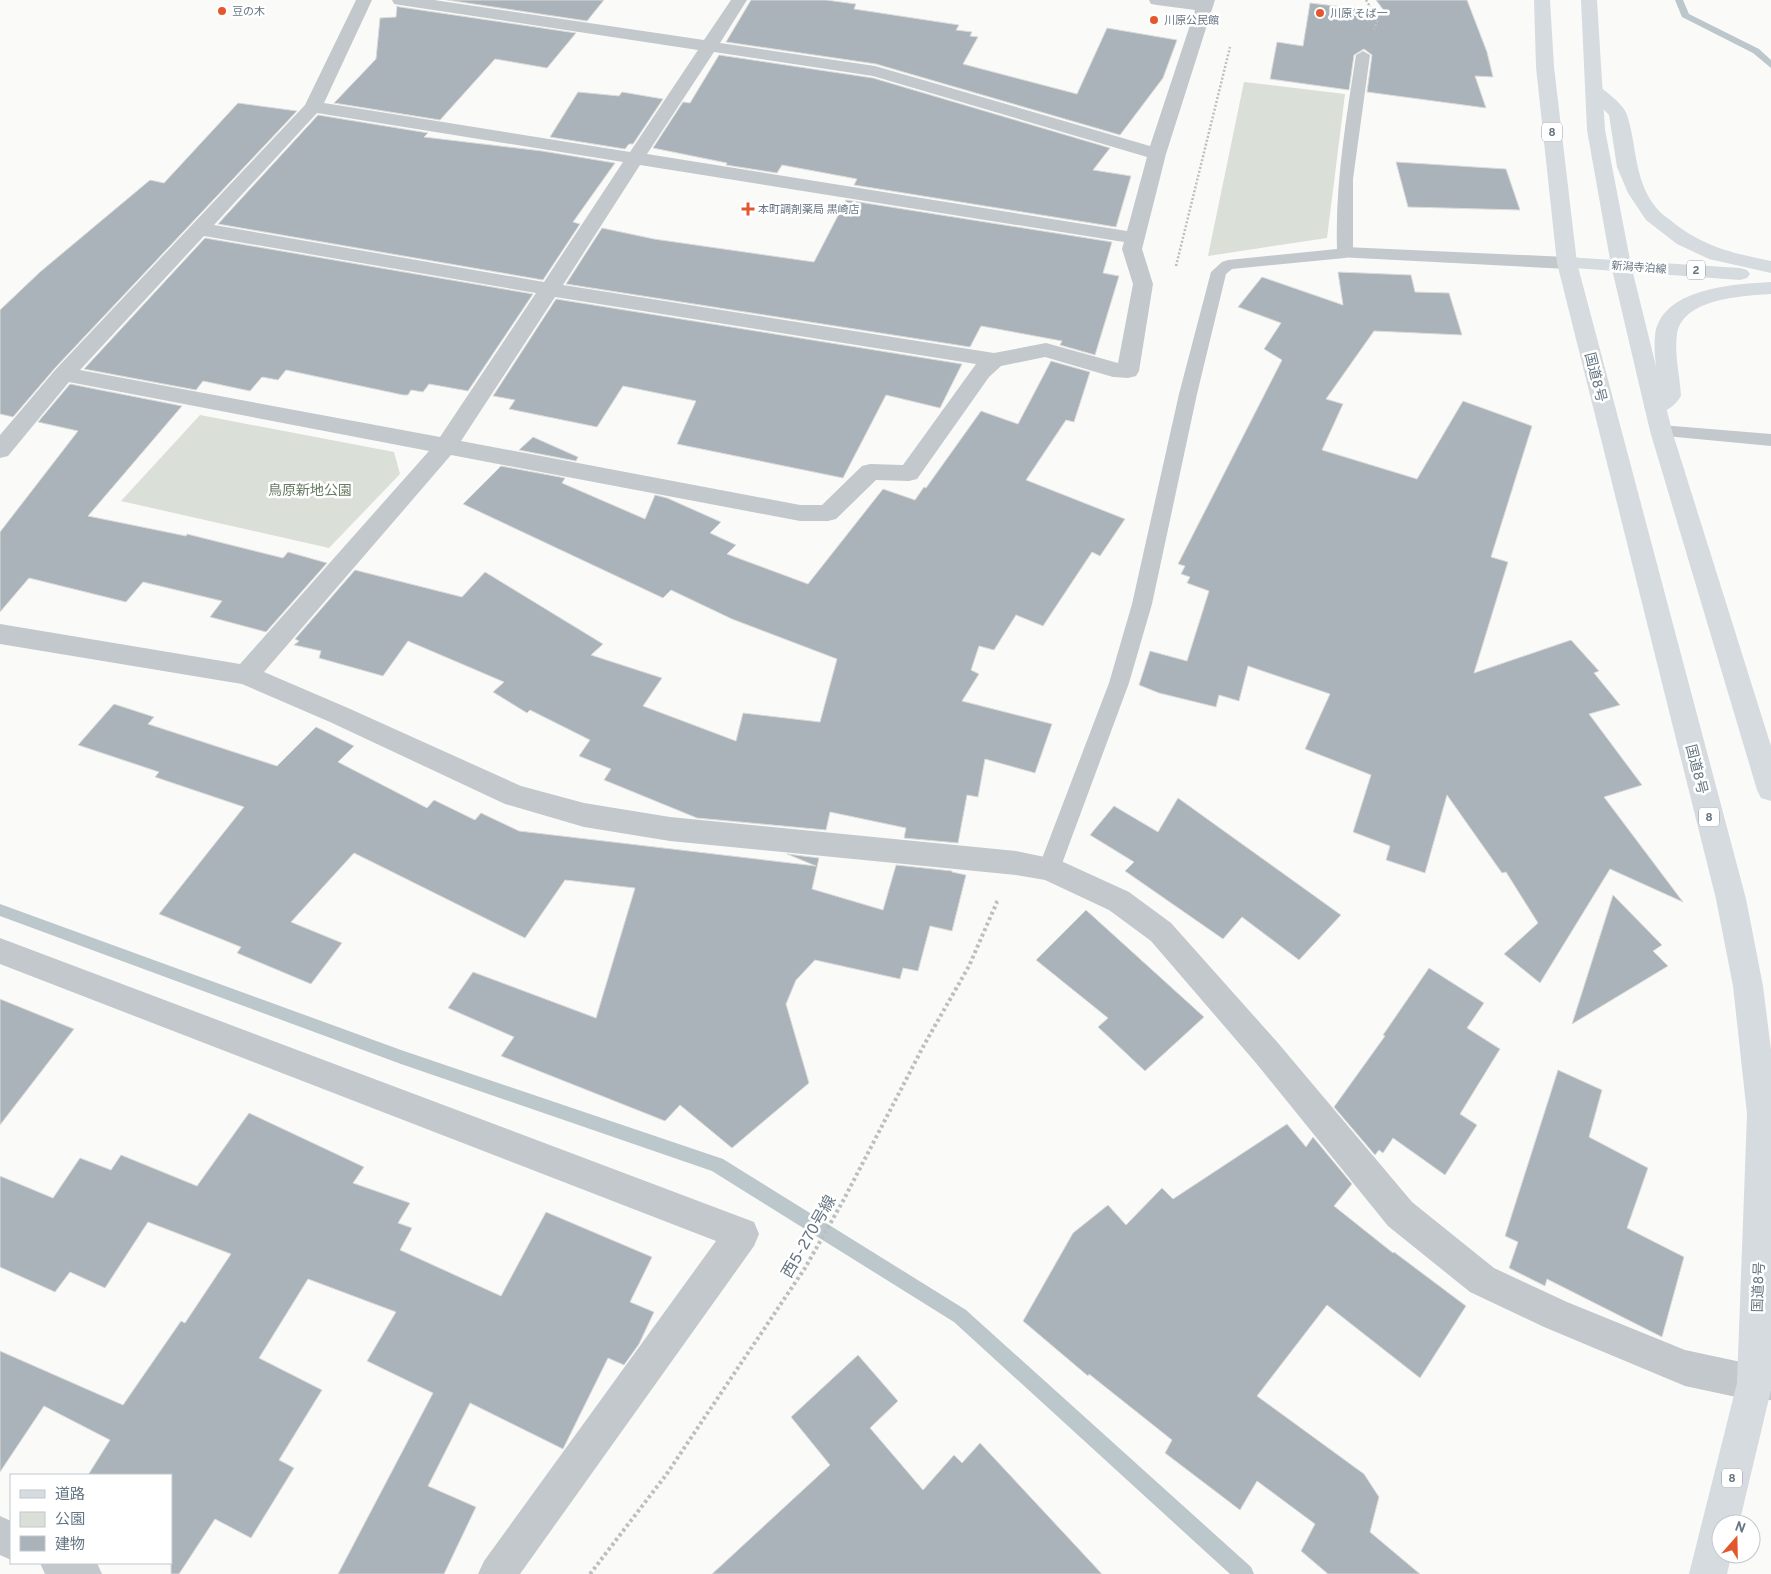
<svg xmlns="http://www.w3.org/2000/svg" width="1771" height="1574" viewBox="0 0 1771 1574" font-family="Overpass,'Noto Sans JP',sans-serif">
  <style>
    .green { fill: #dadfd7 }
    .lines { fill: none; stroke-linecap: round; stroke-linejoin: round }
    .stream { fill: #bbc7cb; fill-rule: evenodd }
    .building { fill: #aab3b9; stroke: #dcdcda }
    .path-far2 { stroke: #bbbfc2; stroke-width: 2.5; stroke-dasharray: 2 2; stroke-linecap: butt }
    .path-far1 { stroke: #bbbfc2; stroke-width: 3; stroke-dasharray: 2.5 2.5; stroke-linecap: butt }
    .path { stroke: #bbbfc2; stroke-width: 4; stroke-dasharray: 3 3; stroke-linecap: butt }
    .lane { fill: #c3c8cc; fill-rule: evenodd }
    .street { fill: #c3c8cc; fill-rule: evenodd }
    .primary { fill: #d6dbdf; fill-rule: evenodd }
    .highway { fill: #d6dbdf; fill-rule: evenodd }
    .poi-dot { fill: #e4572e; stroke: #fff; stroke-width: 2 }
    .labels { text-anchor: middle; stroke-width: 5; stroke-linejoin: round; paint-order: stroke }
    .far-poi-label { font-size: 11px; fill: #657683; stroke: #fff; text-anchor: start }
    .far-street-label { font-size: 11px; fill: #657683; stroke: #fff }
    .shield { fill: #fff; stroke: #939fa8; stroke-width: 1 }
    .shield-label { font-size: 12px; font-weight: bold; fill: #657683 }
    .street-label { font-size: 14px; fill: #657683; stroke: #fff }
    .park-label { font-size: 14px; fill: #687a64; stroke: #fff }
    .near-street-label { font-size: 16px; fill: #657683; stroke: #fff }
  </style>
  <rect width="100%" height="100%" fill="#fafaf8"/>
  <g class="green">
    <path d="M1244 82 1345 94 1327 238 1208 256Z"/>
    <path d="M200 415 394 452 400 474 329 548 121 501Z"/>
  </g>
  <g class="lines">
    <g class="stream">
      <path d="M1675 0H1683L1689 14 1759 49 1771 60V68L1753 53 1682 17Z"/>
      <path d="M0 904 401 1050 723 1159 966 1310 1251 1567 1254 1574H1230L954 1322 712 1171 401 1064 0 916Z"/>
    </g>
  </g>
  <g class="building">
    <path d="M447 0H604L587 21Z"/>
    <path d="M751 0H826L856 4 854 9 959 25 956 30 972 32 970 36 978 37 963 64 1077 94 1107 28 1177 40 1163 78 1120 135 876 64 726 42Z"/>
    <path d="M1376 0H1467L1487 52 1493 77 1475 76 1486 108 1367 92 1372 55 1364 49 1354 55 1349 90 1270 79 1277 42 1303 46 1310 3 1385 12Z"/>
    <path d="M397 6 400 7 576 33 547 68 495 59 440 120 334 103 376 59 380 18 396 17Z"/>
    <path d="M719 55 873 78 1110 148 1093 170 1131 176 1116 227 854 185 857 179 782 165 777 173 726 165 727 163 653 148 683 102 690 103Z"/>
    <path d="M578 92 619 96 622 92 663 99 633 144H629L625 149 550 137Z"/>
    <path d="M238 103 297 111 55 368 13 417 0 414V310L40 272 150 180 164 183Z"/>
    <path d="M318 115 428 133 424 137 542 151 615 163 573 222 580 224 543 280 218 224Z"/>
    <path d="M1396 162 1506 169 1520 210 1408 207Z"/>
    <path d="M846 200 1112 242 1103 273 1119 276 1095 355 1060 345 1062 341 981 326 970 347 566 284 602 228 654 239 814 262Z"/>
    <path d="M205 238 533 294 468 391 429 384 423 392 411 390 408 395H403L286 370 278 380 262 377 250 391 203 381 196 390 84 369Z"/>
    <path d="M1338 272 1411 275 1415 292 1449 293 1462 335 1374 331 1326 399 1343 404 1322 450 1417 479 1463 401 1532 426 1491 557 1508 562 1474 673 1571 640 1599 671 1594 673 1620 705 1589 714 1642 785 1604 797 1683 902 1610 869 1540 983 1504 954 1538 923 1506 872 1502 873 1447 795 1425 873 1386 860 1390 846 1353 832 1371 775 1305 749 1330 694 1248 666 1239 701 1219 695 1216 707 1159 693 1139 685 1150 651 1187 661 1209 591 1187 583 1190 577 1181 574 1185 566 1178 564 1282 360 1264 349 1281 323 1238 307 1262 277 1343 305Z"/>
    <path d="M556 299 962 364 940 408 886 395 843 478 677 444 696 401 623 386 597 427 509 409 515 400 493 396Z"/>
    <path d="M1051 361 1090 372 1074 422 1066 420 1026 480 1125 519 1100 556 1092 552 1043 626 1016 615 994 650 979 646 971 670 979 674 962 701 1052 724 1035 773 985 759 978 797 967 795 958 843 904 838 906 828 830 812 826 830 697 818 604 780 611 769 579 756 590 740 530 710 527 713 493 692 504 682 408 641 383 676 319 658 321 651 294 645 299 641 295 639 355 570 462 597 485 572 603 644 591 655 662 678 643 706 736 741 743 713 820 722 837 659 732 619 671 590 663 598 463 504 501 466 565 478 562 483 645 519 655 495 667 498 721 522 710 533 736 545 727 554 808 584 883 489 915 500 924 487 926 488 981 411 1018 424Z"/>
    <path d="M70 384 182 406 88 516 186 536 187 534 283 558 288 552 327 563 266 632 210 617 222 601 143 582 126 602 29 578 0 612V532L78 431 38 422Z"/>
    <path d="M533 437 578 457 576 461 519 450Z"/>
    <path d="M114 704 154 717 148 724 277 766 316 727 354 746 338 762 427 808 434 800 475 820 481 813 519 831 816 866 787 854 819 858 812 889 883 910 896 865 952 871V872L966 875 952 931 930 926 918 971 903 968 900 979 815 960 796 980 786 1004 809 1083 732 1148 680 1105 665 1121 501 1056 514 1037 448 1008 473 972 596 1018 635 888 565 880 525 938 354 853 291 922 342 943 311 984 237 953 241 947 159 914 244 807 155 777 159 772 78 745Z"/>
    <path d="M1178 798 1341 915 1299 960 1242 917 1223 939 1125 871 1134 862 1090 835 1114 806 1158 832Z"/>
    <path d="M1613 895 1662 945 1653 951 1668 966 1572 1024Z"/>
    <path d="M1086 910 1204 1017 1145 1071 1098 1027 1108 1018 1036 960Z"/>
    <path d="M1429 968 1484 1003 1467 1028 1500 1049 1460 1114 1477 1125 1445 1175 1393 1138 1383 1153 1379 1150 1375 1155 1334 1107 1385 1036 1383 1035Z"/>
    <path d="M0 999 74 1029 0 1125Z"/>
    <path d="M1558 1070 1602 1090 1589 1137 1648 1168 1627 1228 1684 1257 1662 1337 1547 1279 1545 1286 1509 1268 1518 1242 1505 1236Z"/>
    <path d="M249 1113 364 1167 353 1183 410 1203 398 1223 412 1228 400 1250 501 1296 546 1212 652 1257 630 1302 654 1312 639 1344 624 1365 608 1358 563 1449 470 1403 428 1486 476 1507 444 1574H338L433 1393 367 1361 396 1312 308 1279 259 1358 322 1390 279 1460 294 1468 251 1538 215 1519 179 1574H171V1475H88L110 1440 44 1406 0 1472V1351L123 1405 181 1321 185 1323 231 1254 148 1222 105 1288 70 1272 55 1292 0 1267V1176L53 1198 80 1158 111 1170 121 1155 197 1186Z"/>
    <path d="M1287 1124 1306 1147 1313 1137 1352 1184 1334 1206 1393 1253 1394 1252 1466 1306 1420 1378 1327 1305 1257 1396 1364 1474 1379 1497 1370 1532 1420 1574H1328L1301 1551 1315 1524 1257 1481 1240 1510 1165 1453 1172 1440 1089 1374 1088 1376 1023 1321 1073 1233 1108 1205 1126 1225 1162 1188 1173 1199Z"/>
    <path d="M858 1355 898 1401 870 1428 923 1490 954 1455 962 1463 980 1443 1102 1574H712L830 1465 791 1417Z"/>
  </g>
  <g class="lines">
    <g class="path-far2">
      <path d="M1366 0 1378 19 1374 29"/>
      <path d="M1176 266 1230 47"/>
    </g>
    <path class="path-far1" d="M996 903 998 899"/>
    <path class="path" d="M590 1574 666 1475 805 1268 843 1201 924 1045 969 966 997 902"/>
    <g class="lane">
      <path d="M1363 51 1370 55 1353 179V253L1351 256 1345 258 1232 269 1226 274 1197 394 1152 604 1129 683 1060 869 1057 876 1049 878 1041 876 1038 869 1109 683 1132 604 1179 394 1211 272 1222 262 1228 260 1337 249C1335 183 1346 120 1356 55Z"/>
      <path d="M1661 425 1771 434V446L1655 435 1652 431 1655 427Z"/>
    </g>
    <g class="street">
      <path d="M356 0H372L324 103 630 152 698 50 400 5 394 4 392 0H434L704 40 731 0H747L720 43 875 66 1150 146 1195 10 1157 5 1151 4 1149 0H1215L1166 154 1142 249 1153 284 1139 371 1136 376 1128 378 1113 377 1045 357 1001 366 989 377 917 479 909 481 876 480 836 519 828 521H800L451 455 264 672 348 708 521 786 584 803 670 817 1016 851 1059 860 1129 892 1171 923 1278 1043 1412 1202 1494 1268 1567 1302 1685 1350 1755 1365 1771 1364V1400L1755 1401 1685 1386 1544 1327 1470 1292 1388 1226 1256 1063 1151 941 1109 910 1045 880 1016 875 670 841 584 827 505 804 330 722 242 684 0 644V624L240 664 429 451 69 382 8 456 0 458V435L56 369 305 105ZM714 52 873 76 1147 157 1127 231 647 154ZM317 113 623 162 544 282 214 225ZM640 165 1124 242 1122 249 1133 284 1118 363 1046 343 994 353 563 285ZM204 236 536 293 440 437 80 370ZM555 297 976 364 903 465 870 464 862 466 822 505H800L461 441Z"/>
      <path d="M1345 247 1567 257 1574 259 1577 263 1574 267 1567 269 1338 257 1335 253 1338 249Z"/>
      <path d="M0 938 754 1222 759 1234 754 1246 520 1574H478L484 1561 716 1241 0 964Z"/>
      <path d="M0 1516 11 1521V1560L0 1555Z"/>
      <path d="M40 1563H97L102 1574H45Z"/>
    </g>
    <g class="primary">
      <path d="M1594 85C1603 87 1625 106 1627 115 1638 149 1633 183 1660 212 1664 216 1671 220 1675 224 1707 248 1733 253 1771 261V273L1709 259 1677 244 1646 220 1628 193 1617 167 1609 115 1585 90 1588 86Z"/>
      <path d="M1567 257 1740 268 1747 270 1750 274 1747 278 1740 280 1560 267 1557 263 1560 259Z"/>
      <path d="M1771 282V294C1743 296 1683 298 1677 334 1674 353 1680 376 1681 396 1674 408 1661 416 1647 412L1644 407 1647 402 1659 393C1658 374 1653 355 1655 336 1660 288 1735 284 1771 282Z"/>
    </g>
    <g class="highway">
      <path d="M1534 0H1550L1554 67 1577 263 1746 899 1763 986 1771 1050V1390L1739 1524H1721V1554H1732L1727 1574H1689L1737 1383 1747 1114 1733 986 1716 899 1557 263 1536 67Z"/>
      <path d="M1581 0H1597L1605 130 1631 265 1672 431 1771 746V801L1761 798 1757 790 1650 431 1611 265 1587 130Z"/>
    </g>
  </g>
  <g class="poi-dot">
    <circle cx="222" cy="11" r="5"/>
    <circle cx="1320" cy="13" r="5"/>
    <circle cx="1154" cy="20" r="5"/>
    <path d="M745.5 201.5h5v5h5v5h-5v5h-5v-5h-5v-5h5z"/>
  </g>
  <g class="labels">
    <g class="far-poi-label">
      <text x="232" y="15">豆の木</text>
      <text x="1330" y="17">川原 そば一</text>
      <text x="1164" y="24">川原公民館</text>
      <text x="758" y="213">本町調剤薬局 黒崎店</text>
    </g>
    <g class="far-street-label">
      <text transform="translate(1639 267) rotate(4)" y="4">新潟寺泊線</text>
    </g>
    <g class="shield">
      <rect x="1542" y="122.5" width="20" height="19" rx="4"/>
      <rect x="1687" y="260.5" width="18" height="19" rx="4"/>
      <rect x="1699" y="807.5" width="20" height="19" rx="4"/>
      <rect x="1722" y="1468.5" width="20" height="19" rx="4"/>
    </g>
    <g class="shield-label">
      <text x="1552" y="136">8</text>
      <text x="1696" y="274">2</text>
      <text x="1709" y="821">8</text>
      <text x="1732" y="1482">8</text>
    </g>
    <g class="street-label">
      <text transform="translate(1596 377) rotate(76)" y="5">国道8号</text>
      <text transform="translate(1697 769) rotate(76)" y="5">国道8号</text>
      <text transform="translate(1758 1287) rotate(-88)" y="5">国道8号</text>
    </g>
    <g class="park-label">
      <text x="310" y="495">鳥原新地公園</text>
    </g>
    <g class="near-street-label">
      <text transform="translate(808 1236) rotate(-60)" y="6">西5-270号線</text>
    </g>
  </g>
  <rect x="10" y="1474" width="162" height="90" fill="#ffffff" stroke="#c1c8cd"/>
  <rect x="20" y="1490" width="25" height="8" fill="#d6dbdf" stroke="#c1c8cd"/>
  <text x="55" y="1499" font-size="15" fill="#657683">道路</text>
  <rect x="20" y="1512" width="25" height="15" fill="#dadfd7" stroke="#c1c8cd"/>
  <text x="55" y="1524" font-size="15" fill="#657683">公園</text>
  <rect x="20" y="1536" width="25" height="15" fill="#aab3b9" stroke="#c1c8cd"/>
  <text x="55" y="1549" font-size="15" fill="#657683">建物</text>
  <g transform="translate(1736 1539) rotate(20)"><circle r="24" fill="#ffffff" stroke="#c1c8cd"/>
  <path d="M0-4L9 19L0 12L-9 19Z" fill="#e4572e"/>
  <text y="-8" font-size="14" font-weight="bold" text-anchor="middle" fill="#657683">N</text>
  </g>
</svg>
